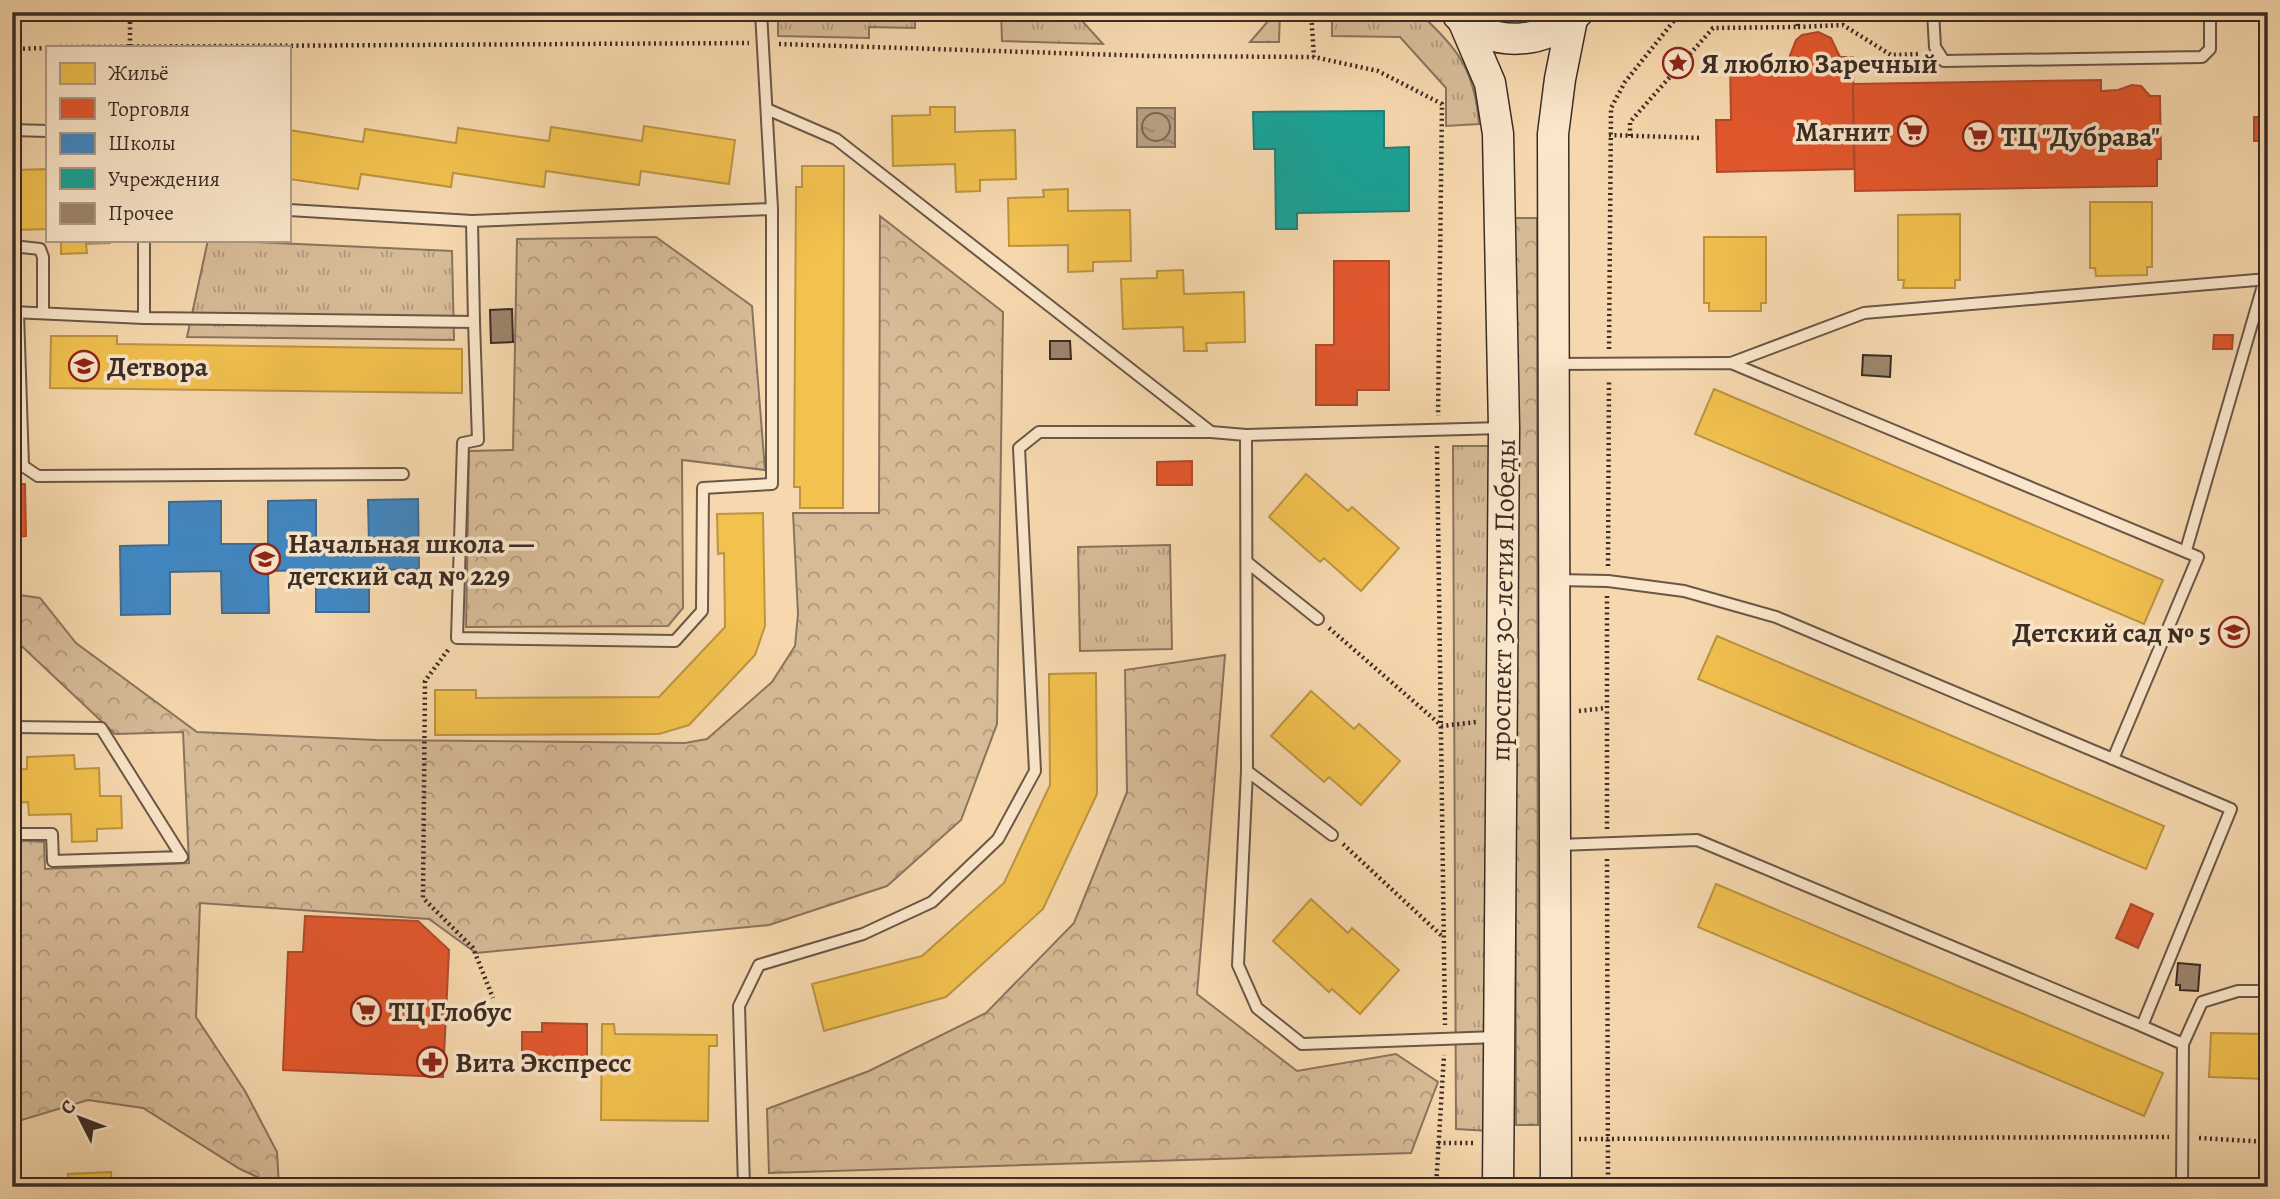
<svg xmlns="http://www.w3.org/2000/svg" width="2280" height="1199" viewBox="0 0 2280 1199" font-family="Alegreya,serif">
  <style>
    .grass { fill: url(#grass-tufts); stroke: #89745e; stroke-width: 2 }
    .forest { fill: url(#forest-crowns); stroke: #89745e; stroke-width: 2 }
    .water { fill: url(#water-ripples); stroke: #85705b; stroke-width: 2 }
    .homes { fill: #f2c14e; stroke: #bb9442; stroke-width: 2 }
    .shops { fill: #e4572e; stroke: #b14a2b; stroke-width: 2 }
    .schools { fill: #3f88c5; stroke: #3e6c95; stroke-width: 2 }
    .public { fill: #17a398; stroke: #227f76; stroke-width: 2 }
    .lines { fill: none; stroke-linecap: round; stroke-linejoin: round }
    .shore { stroke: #796552; stroke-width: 2 }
    .building { fill: #9d856c; stroke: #3b2c25; stroke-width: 2 }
    .service-casing { stroke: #6a5747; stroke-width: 14 }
    .secondary-casing { stroke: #3b2c25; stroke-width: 33 }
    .path { stroke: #3b2c25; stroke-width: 4.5; stroke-dasharray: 2 3.5; stroke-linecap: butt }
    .service { stroke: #fae6ca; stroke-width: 10 }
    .secondary { stroke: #fae6ca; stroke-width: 30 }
    .labels { text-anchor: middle; stroke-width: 7; stroke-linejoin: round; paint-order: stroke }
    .poi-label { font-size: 28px; font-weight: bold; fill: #3b2c25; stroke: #fae6ca; text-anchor: start }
    .street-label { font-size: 28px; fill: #3b2c25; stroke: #fae6ca }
  </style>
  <defs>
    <pattern id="grass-tufts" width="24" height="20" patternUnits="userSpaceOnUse" patternTransform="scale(1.75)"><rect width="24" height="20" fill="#d7bb97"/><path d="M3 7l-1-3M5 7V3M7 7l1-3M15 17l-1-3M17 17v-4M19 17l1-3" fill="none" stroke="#b0987b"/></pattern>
    <pattern id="forest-crowns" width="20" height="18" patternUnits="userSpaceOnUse" patternTransform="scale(1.75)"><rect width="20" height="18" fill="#d7bb97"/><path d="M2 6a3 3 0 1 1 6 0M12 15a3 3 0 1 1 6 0" fill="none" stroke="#b0987b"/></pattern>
    <pattern id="water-ripples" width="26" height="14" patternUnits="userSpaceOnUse" patternTransform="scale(1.75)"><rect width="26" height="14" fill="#b79e7f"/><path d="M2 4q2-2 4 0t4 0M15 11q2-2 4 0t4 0" fill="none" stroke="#968168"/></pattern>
  </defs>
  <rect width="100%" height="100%" fill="#f7d8ae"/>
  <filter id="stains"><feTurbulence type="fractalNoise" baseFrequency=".00286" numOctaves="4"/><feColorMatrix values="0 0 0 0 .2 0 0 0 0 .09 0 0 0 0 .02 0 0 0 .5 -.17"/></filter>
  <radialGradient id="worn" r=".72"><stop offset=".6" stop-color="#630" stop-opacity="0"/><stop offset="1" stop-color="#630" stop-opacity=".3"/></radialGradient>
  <g class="grass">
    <path d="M778 12H915V28L869 27V38L778 36Z"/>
    <path d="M1276 12H1280L1279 42H1250Z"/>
    <path d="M1332 12H1418C1457 47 1475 70 1479 124L1446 126V88L1400 37 1332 36Z"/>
    <path d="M1001 13H1075L1103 44 1002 41Z"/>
    <path d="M208 240 452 251 454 340 187 337Z"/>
    <path d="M1453 446H1492L1490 1131 1456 1129Z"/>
    <path d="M1170 545 1172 649 1080 651 1078 547Z"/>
  </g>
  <g class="forest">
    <path d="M880 216 1003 312 997 724 961 820 887 886 769 925 476 953 429 919 200 903 196 1017 245 1091 277 1152 279 1187 240 1169 143 1108 88 1100 12 1123V840L44 842 45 869 189 863 183 732 115 734 12 637V594L40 598 76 643 197 732 377 740 685 743 707 739 772 682 795 646 798 614 793 513H879Z"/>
    <path d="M1514 218H1537L1538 1125H1516Z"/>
    <path d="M656 237 752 306 765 470 682 460 683 608 668 626 466 627 469 451 513 450 517 239Z"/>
    <path d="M1225 655 1197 994 1297 1071 1396 1054 1438 1082 1411 1153 769 1173 767 1109 869 1071 986 1013 1074 923 1127 792 1125 670Z"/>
  </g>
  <rect class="water" x="1137" y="108" width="38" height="39"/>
  <g class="homes">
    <path d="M930 107H955V132L1015 130 1016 179 980 180V191L956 192 955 164 893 166 892 116 930 115Z"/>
    <path d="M644 126 735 140 729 184 641 171 639 185 546 171 544 187 453 173 451 187 361 174 358 189 289 179V130L363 142 365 129 456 143 458 128 549 141 551 127 642 141Z"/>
    <path d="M802 166H844L843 508H800V487H794L796 187H802Z"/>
    <path d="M47 169V229L18 230V215H12L15 170Z"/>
    <path d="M1068 189V211L1130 210 1131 261 1093 262V271L1068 272V245L1009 246 1008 198 1044 197 1043 190Z"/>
    <path d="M2090 202H2152V267H2147V275L2096 276 2095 268H2090Z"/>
    <path d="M1960 214V280H1955V288H1903L1904 280H1898V215Z"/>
    <path d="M1704 237H1766V303H1761V311H1709V303H1704Z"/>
    <path d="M61 240H110V243L86 244 87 253 61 254Z"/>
    <path d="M1183 270 1184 294 1244 292 1245 342 1206 343 1207 351H1184L1183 327 1123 329 1121 279 1157 278V271Z"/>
    <path d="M51 336H117V344L462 349V393L50 388Z"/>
    <path d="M1714 389 2163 580 2144 624 1695 434Z"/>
    <path d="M1306 474 1348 511 1352 507 1399 548 1361 591 1324 558 1320 562 1269 517Z"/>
    <path d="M763 513 765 626 755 655 689 725 659 734 435 735V690H476V698L659 697 725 627 724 553 718 554 717 514Z"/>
    <path d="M1717 636 2164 826 2146 869 1698 679Z"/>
    <path d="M1096 673 1097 794 1043 909 946 997 824 1031 812 984 922 956 1004 883 1050 785 1049 674Z"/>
    <path d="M1311 691 1354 729 1359 724 1400 761 1361 805 1329 777 1324 782 1271 736Z"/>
    <path d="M74 755 75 769 99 768 100 796H121L122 828 97 829V841L72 842 71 814 29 815 28 802 12 803V770L27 769V757Z"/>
    <path d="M1716 884 2163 1073 2144 1116 1698 927Z"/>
    <path d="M1311 899 1348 933 1352 928 1399 970 1360 1014 1332 989 1329 992 1273 941Z"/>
    <path d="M602 1024H614L615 1034 717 1035V1046H709L708 1121 601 1120Z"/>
    <path d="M2211 1033 2268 1034V1079L2209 1077Z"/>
    <path d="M111 1172 112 1186 138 1187H47L69 1186 68 1174Z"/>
  </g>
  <g class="shops">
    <path d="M1818 32 1831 38 1840 57H1853L1854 169 1717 172 1716 120H1731L1730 59 1789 58 1796 40 1802 35Z"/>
    <path d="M2101 80V91L2118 90 2132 85 2141 86 2150 96H2160L2161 159H2157V186L1855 191 1853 84Z"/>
    <rect x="2254" y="117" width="14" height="24"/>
    <path d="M1334 261H1389V390H1357V405H1316V345H1334Z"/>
    <path d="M2214 335H2233L2232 349H2213Z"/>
    <path d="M1192 461V485H1157V462Z"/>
    <path d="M12 484H25L26 536 12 537Z"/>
    <path d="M2131 904 2153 914 2138 948 2116 938Z"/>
    <path d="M305 916 418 921 449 950 443 1077 283 1070 288 952H303Z"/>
    <path d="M542 1023 587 1024V1060H567V1073L522 1072V1032H542Z"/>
  </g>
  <path class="schools" d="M418 499 419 569 369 570V612H316V570L268 571 269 613H222L221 571 170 572V614L121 615 120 546 169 545V502L221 501V544H268V501L316 500V543H369L368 500Z"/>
  <path class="public" d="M1384 111V148L1409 147V211L1297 213V229H1276L1275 149H1254L1253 112Z"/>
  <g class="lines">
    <circle class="shore" cx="1156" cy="127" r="14"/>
  </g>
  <g class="building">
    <path d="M512 309 513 342 491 343 490 310Z"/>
    <path d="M1050 341H1070L1071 359H1050Z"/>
    <path d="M1863 355 1891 356 1890 377 1862 375Z"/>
    <path d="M2178 963 2200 965 2198 991 2180 990V985H2176Z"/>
  </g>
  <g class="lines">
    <g class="service-casing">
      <g id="service">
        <path d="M1933 12 1935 47 1944 61 2202 57 2210 49V12"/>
        <path d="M769 110 836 139 1211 432 1246 435 1502 428"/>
        <path d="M12 130 47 131"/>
        <path d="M289 210 472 221 772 209"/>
        <path d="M472 221 474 322"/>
        <path d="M12 246 40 249 43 257V313"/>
        <path d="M12 312 144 318 474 322 478 440 463 443 457 638 675 641 702 611 703 488 772 484V209L761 12"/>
        <path d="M18 313 23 466 38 476 403 474"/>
        <path d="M144 318V240"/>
        <path d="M1731 363 1864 313 2268 279"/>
        <path d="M1555 364 1731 363 2198 557 2113 759 2231 809 2142 1026 2183 1044"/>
        <path d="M1246 435 1247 771 1238 965 1257 1008 1302 1044 1497 1037"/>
        <path d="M2186 550 2265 279"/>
        <path d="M1248 563 1318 619"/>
        <path d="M1556 580 1608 581 1684 591 1776 617 2113 759"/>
        <path d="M12 727 101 728 182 857 53 861 52 834H12"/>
        <path d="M1247 771 1332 835"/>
        <path d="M1558 845 1697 840 2142 1026"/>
        <path d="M744 1187 739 1006 759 965 863 934 932 902 998 839 1035 771 1019 448 1039 432H1211"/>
        <path d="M2182 1187 2183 1044 2202 1002 2238 991H2268"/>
      </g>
    </g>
    <g class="secondary-casing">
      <g id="secondary">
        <path d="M1458 15C1490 49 1547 45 1578 12"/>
        <path d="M1463 20 1490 83 1498 134 1504 428 1498 1187"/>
        <path d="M1556 1187 1553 134 1560 79 1572 19"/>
      </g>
    </g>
    <g class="path">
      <path d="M1311 12 1314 57"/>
      <path d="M1798 27 1843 25 1891 55 1921 54"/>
      <path d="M779 44 1150 56 1314 57 1378 71 1442 104 1438 416"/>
      <path d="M130 46V12"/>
      <path d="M60 47 749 43"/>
      <path d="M12 49 47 48"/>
      <path d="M1609 135 1702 138"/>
      <path d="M1630 136V122L1713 28 1798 27 1797 12"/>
      <path d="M1609 349 1611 108 1625 82 1681 12"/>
      <path d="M1437 446 1445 1025"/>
      <path d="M1608 566 1609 379"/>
      <path d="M1329 628 1442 726 1476 722"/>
      <path d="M448 650 425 681 423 898 473 948 493 998"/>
      <path d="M1579 711 1606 708"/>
      <path d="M1607 829V596"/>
      <path d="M1343 844 1442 936"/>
      <path d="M1607 859 1608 1187"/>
      <path d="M2199 1138 2268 1142"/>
      <path d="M1579 1139 2169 1137"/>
      <path d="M1438 1143H1473"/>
      <path d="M1436 1187 1444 1055"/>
    </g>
    <use href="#service" class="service"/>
    <use href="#secondary" class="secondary"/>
  </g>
  <defs>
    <g id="sight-ring" transform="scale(1.575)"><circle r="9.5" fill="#fae6ca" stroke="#8f2418" stroke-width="1.5"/><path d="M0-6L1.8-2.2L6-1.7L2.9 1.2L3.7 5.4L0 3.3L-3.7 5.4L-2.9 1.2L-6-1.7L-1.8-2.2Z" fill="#8f2418"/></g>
    <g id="supermarket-ring" transform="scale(1.575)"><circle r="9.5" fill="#fae6ca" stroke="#8f2418" stroke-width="1.5"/><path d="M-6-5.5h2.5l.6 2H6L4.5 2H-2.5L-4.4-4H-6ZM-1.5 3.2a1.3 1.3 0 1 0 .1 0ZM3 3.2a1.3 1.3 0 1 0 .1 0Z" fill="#8f2418"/></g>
    <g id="school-ring" transform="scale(1.575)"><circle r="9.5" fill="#fae6ca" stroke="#8f2418" stroke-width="1.5"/><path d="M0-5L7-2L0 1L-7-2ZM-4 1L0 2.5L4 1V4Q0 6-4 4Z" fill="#8f2418"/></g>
    <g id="pharmacy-ring" transform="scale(1.575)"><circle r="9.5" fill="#fae6ca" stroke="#8f2418" stroke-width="1.5"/><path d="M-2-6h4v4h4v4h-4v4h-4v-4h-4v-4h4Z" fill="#8f2418"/></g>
  </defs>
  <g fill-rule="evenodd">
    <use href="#sight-ring" x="1678" y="63"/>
    <use href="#supermarket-ring" x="1913" y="131"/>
    <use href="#supermarket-ring" x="1978" y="136"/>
    <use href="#school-ring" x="84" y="366"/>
    <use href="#school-ring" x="265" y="559"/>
    <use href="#school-ring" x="2234" y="632"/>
    <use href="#supermarket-ring" x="366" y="1011"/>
    <use href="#pharmacy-ring" x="432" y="1062"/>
  </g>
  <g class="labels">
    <g class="poi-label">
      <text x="1701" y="73">Я люблю Заречный</text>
      <text x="1890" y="141" text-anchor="end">Магнит</text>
      <text x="2001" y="146">ТЦ "Дубрава"</text>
      <text x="107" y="376">Детвора</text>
      <text x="288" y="553">Начальная школа —<tspan x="288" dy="32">детский сад № 229</tspan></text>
      <text x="2211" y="642" text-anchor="end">Детский сад № 5</text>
      <text x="389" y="1021">ТЦ Глобус</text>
      <text x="455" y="1072">Вита Экспресс</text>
    </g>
    <g class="street-label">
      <text transform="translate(1502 600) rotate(-89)" y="10">проспект 30-летия Победы</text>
    </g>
  </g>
  <rect width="2280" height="1199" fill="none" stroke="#f7d8ae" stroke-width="42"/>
  <rect x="14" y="14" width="2252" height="1171" fill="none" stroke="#3b2c25" stroke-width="3.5"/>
  <rect x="21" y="21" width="2238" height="1157" fill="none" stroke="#3b2c25" stroke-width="2"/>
  <rect x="46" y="46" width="245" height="196" fill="#fae6ca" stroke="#ae9c88" stroke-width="2"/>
  <rect x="60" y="63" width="35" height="21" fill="#f2c14e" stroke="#ae9c88" stroke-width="2"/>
  <text x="108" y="80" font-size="21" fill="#3b2c25">Жильё</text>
  <rect x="60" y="98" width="35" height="21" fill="#e4572e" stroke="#ae9c88" stroke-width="2"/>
  <text x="108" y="116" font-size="21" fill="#3b2c25">Торговля</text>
  <rect x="60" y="133" width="35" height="21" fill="#3f88c5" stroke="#ae9c88" stroke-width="2"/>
  <text x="108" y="150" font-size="21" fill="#3b2c25">Школы</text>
  <rect x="60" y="168" width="35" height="21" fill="#17a398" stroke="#ae9c88" stroke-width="2"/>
  <text x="108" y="186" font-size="21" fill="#3b2c25">Учреждения</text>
  <rect x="60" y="203" width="35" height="21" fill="#9d856c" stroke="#ae9c88" stroke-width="2"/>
  <text x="108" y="220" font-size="21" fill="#3b2c25">Прочее</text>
  <g transform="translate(80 1118) rotate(312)" stroke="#fae6ca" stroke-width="5" paint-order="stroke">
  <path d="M0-5L12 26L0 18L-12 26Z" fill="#3b2c25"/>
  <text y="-10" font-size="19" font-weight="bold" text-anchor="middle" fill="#3b2c25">С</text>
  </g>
  <rect width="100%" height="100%" filter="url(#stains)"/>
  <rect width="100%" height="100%" fill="url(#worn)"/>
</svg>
